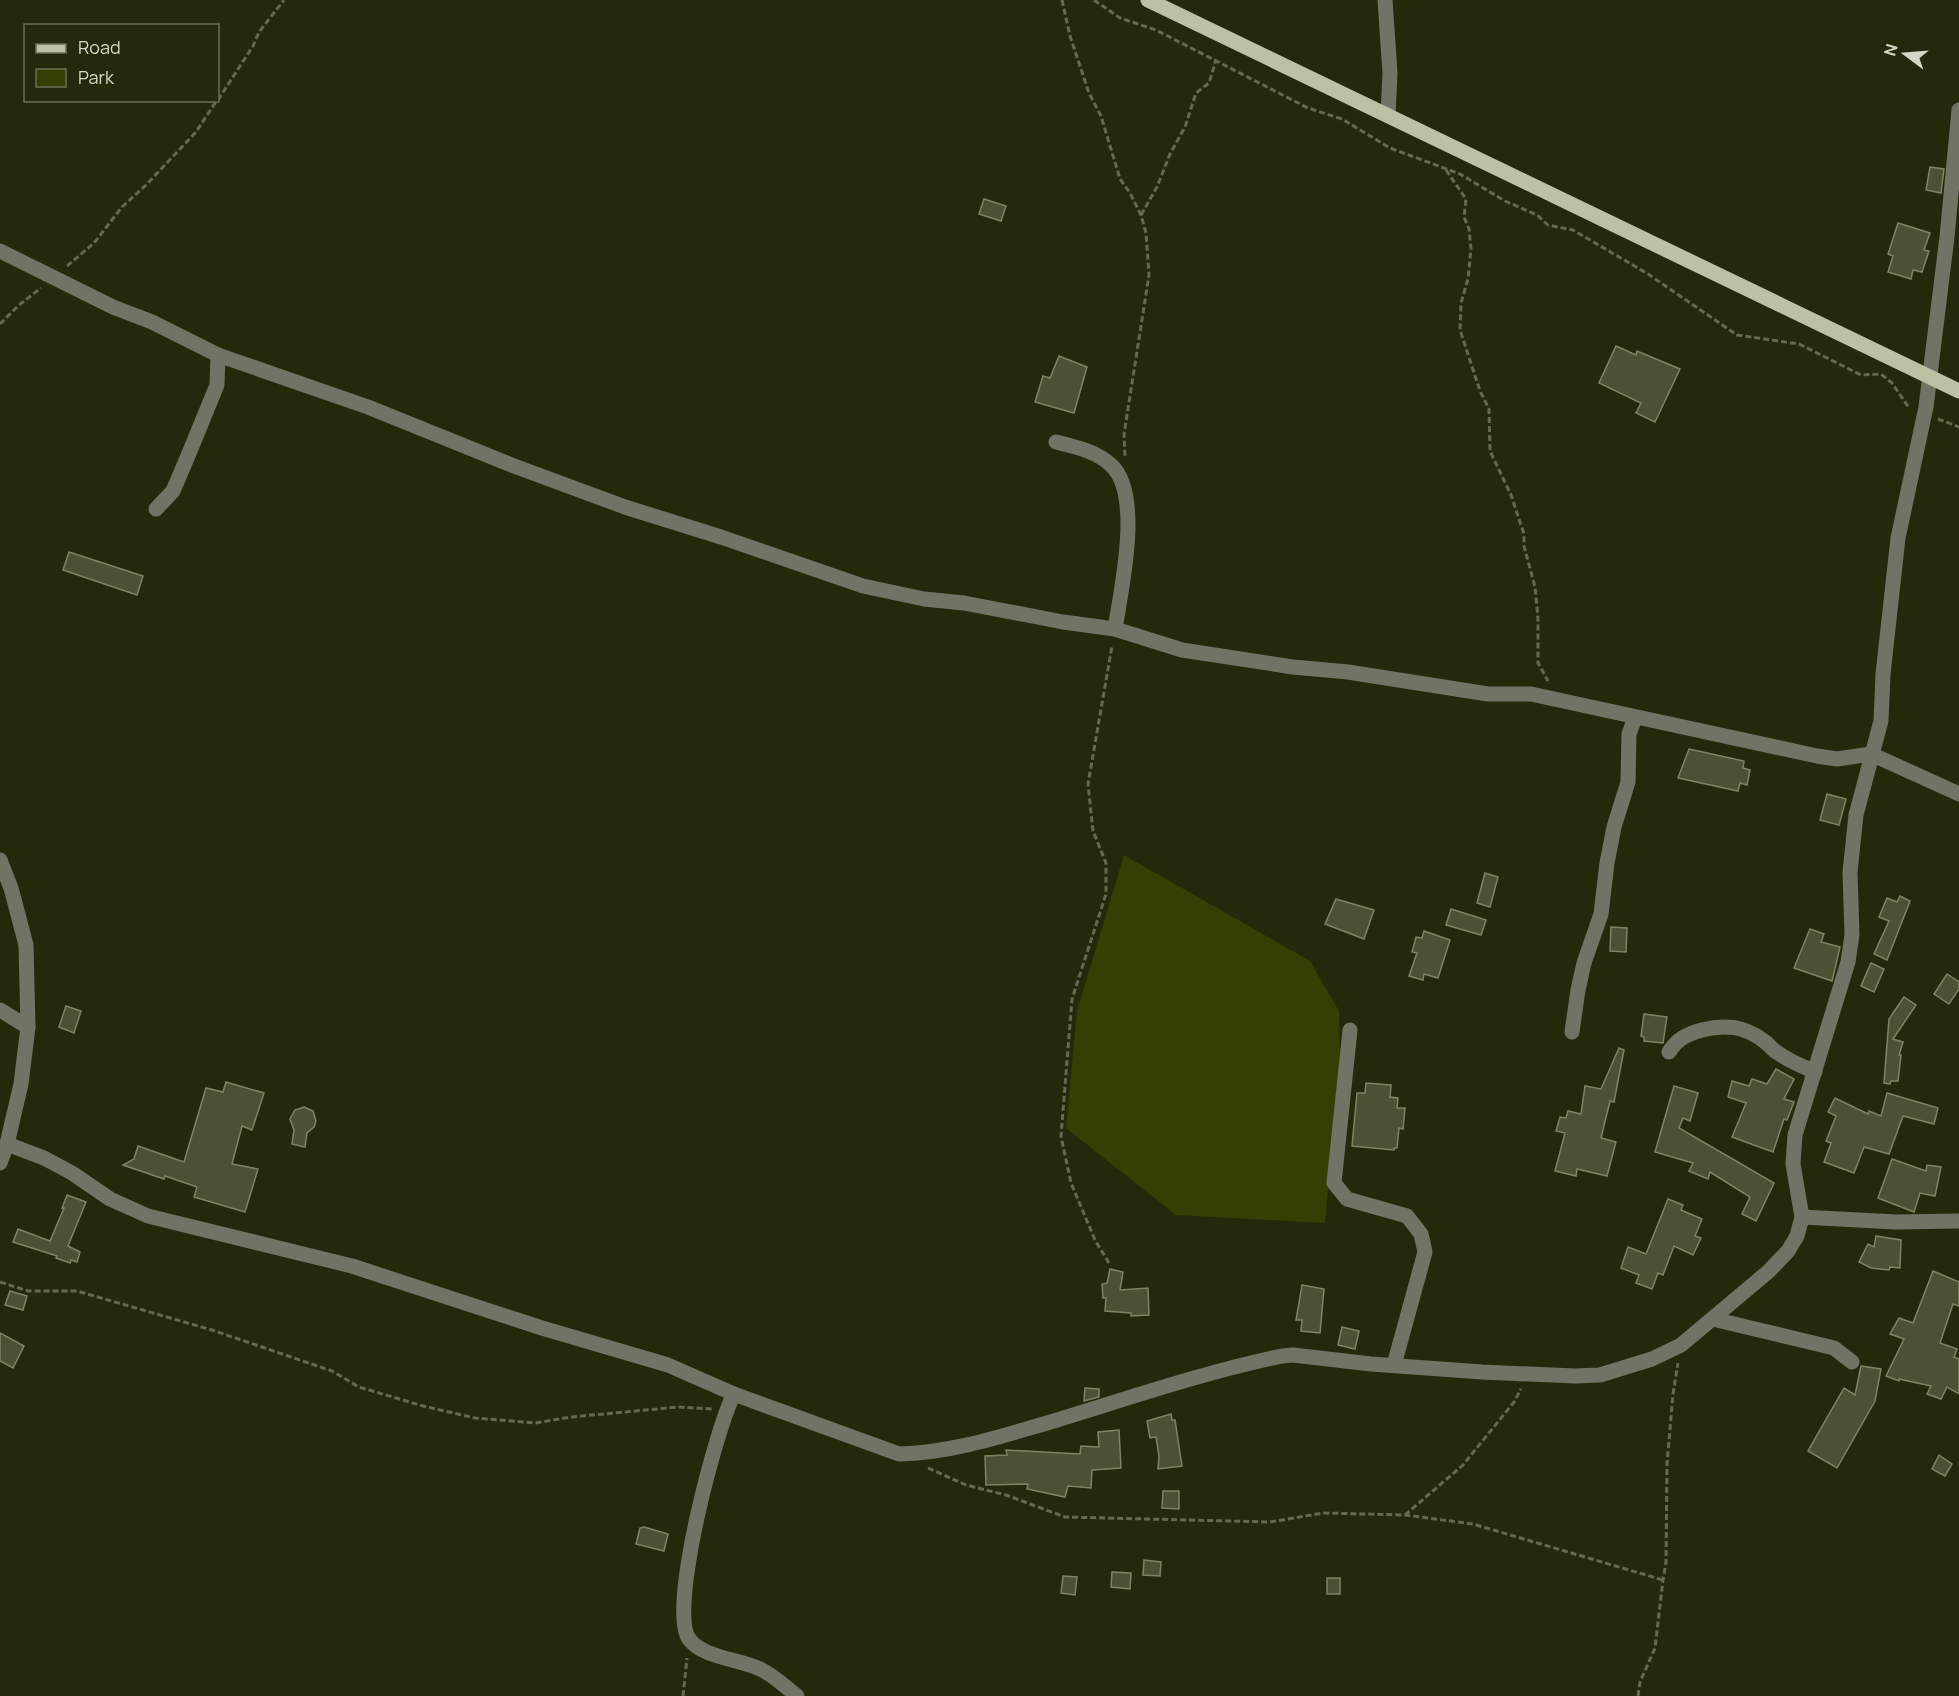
<svg xmlns="http://www.w3.org/2000/svg" width="1959" height="1696" viewBox="0 0 1959 1696" font-family="Manrope,sans-serif">
  <style>
    .green { fill: #353e03 }
    .building { fill: #4b5233; stroke: #7c8563; stroke-width: 1.5 }
    .lines { fill: none; stroke-linecap: round; stroke-linejoin: round }
    .path { stroke: #646a50; stroke-width: 3; stroke-dasharray: 6 3; stroke-linecap: butt }
    .minor { stroke: #707465; stroke-width: 15 }
    .major { stroke: #bac2a4; stroke-width: 15 }
  </style>
  <rect width="100%" height="100%" fill="#232a0b"/>
  <path class="green" d="M1124 855 1310 961 1339 1011 1340 1060 1325 1223 1176 1215 1066 1128 1077 1011Z"/>
  <g class="building">
    <path d="M1930 167 1944 169 1941 193 1926 190Z"/>
    <path d="M984 199 1006 206 1001 221 979 214Z"/>
    <path d="M1898 223 1930 233 1924 250 1929 251 1922 272 1913 270 1911 279 1888 272 1893 256 1888 254Z"/>
    <path d="M1616 346 1636 355 1637 351 1680 369 1655 422 1636 413 1641 403 1599 383Z"/>
    <path d="M1059 356 1087 367 1074 413 1035 402 1043 376 1050 378Z"/>
    <path d="M69 552 143 576 137 595 63 570Z"/>
    <path d="M1689 749 1744 761 1743 768 1750 770 1747 785 1740 783 1738 791 1678 778Z"/>
    <path d="M1827 794 1846 799 1839 825 1820 820Z"/>
    <path d="M1485 873 1498 877 1490 907 1477 903Z"/>
    <path d="M1900 896 1910 901 1887 960 1874 954 1889 921 1879 917 1887 898 1897 902Z"/>
    <path d="M1336 899 1374 910 1364 939 1325 924Z"/>
    <path d="M1451 909 1486 920 1481 935 1446 925Z"/>
    <path d="M1611 927 1627 928 1626 952 1610 951Z"/>
    <path d="M1810 929 1824 934 1821 942 1840 947 1832 981 1794 968Z"/>
    <path d="M1424 931 1450 940 1438 978 1424 974 1423 980 1409 976 1417 953 1412 952 1416 937 1422 938Z"/>
    <path d="M1871 963 1884 969 1874 992 1861 986Z"/>
    <path d="M1947 974 1959 982V989L1949 1004 1934 994Z"/>
    <path d="M1904 997 1916 1005 1893 1039 1903 1042 1899 1055H1901L1898 1081H1891L1890 1084 1884 1083 1889 1019Z"/>
    <path d="M66 1006 81 1011 74 1033 59 1027Z"/>
    <path d="M1644 1014 1667 1017 1663 1043 1644 1041V1037L1641 1036Z"/>
    <path d="M1619 1048 1624 1050 1614 1102 1610 1101 1601 1138 1616 1142 1607 1176 1577 1169 1576 1176 1555 1171 1565 1133 1556 1131 1560 1117 1566 1118 1568 1111 1581 1114 1585 1086 1601 1089Z"/>
    <path d="M1776 1069 1794 1079 1784 1099 1794 1102 1787 1120 1784 1119 1773 1152 1732 1137 1746 1103 1728 1097 1732 1081 1749 1086 1752 1079 1767 1084Z"/>
    <path d="M226 1082 264 1093 252 1130 242 1126 232 1164 258 1169 245 1212 194 1197 197 1187 165 1176 164 1179 123 1165 134 1159 138 1146 184 1162 206 1088 223 1092Z"/>
    <path d="M1366 1083 1391 1085 1390 1097 1398 1098 1397 1108H1405L1403 1129 1399 1128 1397 1148H1394V1150L1352 1146 1357 1093H1365Z"/>
    <path d="M1674 1086 1698 1093 1690 1121 1683 1118 1679 1128 1774 1183 1756 1221 1742 1214 1750 1197 1710 1172 1708 1179 1689 1171 1693 1163 1655 1152Z"/>
    <path d="M1887 1093 1938 1108 1934 1124 1903 1116 1889 1154 1864 1147 1854 1173 1824 1162 1831 1143 1826 1141 1836 1116 1828 1112 1835 1098 1868 1114 1869 1111 1881 1116Z"/>
    <path d="M304 1107 313 1111 316 1121 314 1127 307 1133 305 1147 292 1144 294 1130 290 1119 295 1110Z"/>
    <path d="M1892 1159 1926 1171 1927 1165 1941 1167 1935 1196 1920 1193 1914 1212 1878 1198Z"/>
    <path d="M67 1195 86 1202 68 1246 80 1252 77 1262 71 1260 70 1263 56 1258 57 1256 13 1242 18 1229 50 1241 64 1208H62Z"/>
    <path d="M1668 1199 1683 1205 1681 1210 1702 1219 1695 1236 1701 1238 1693 1255 1674 1246 1663 1275 1658 1273 1652 1289 1636 1283 1639 1275 1621 1268 1628 1247 1646 1254Z"/>
    <path d="M1876 1236 1901 1240 1900 1268 1890 1267 1889 1270 1871 1268 1859 1262 1868 1244 1874 1247Z"/>
    <path d="M1110 1269 1123 1272 1120 1290 1148 1288 1149 1315 1131 1316V1313L1105 1311 1106 1298H1103L1102 1284 1107 1283Z"/>
    <path d="M1933 1271 1959 1282V1306L1953 1304 1940 1343 1957 1349 1954 1357 1959 1359V1394L1947 1387 1941 1399 1927 1394 1931 1386 1899 1379V1381L1886 1376 1904 1339 1890 1334 1899 1318 1913 1323Z"/>
    <path d="M1302 1285 1324 1289 1320 1333 1301 1331 1302 1320H1296Z"/>
    <path d="M10 1291 27 1296 23 1310 5 1305Z"/>
    <path d="M1342 1327 1359 1331 1355 1349 1338 1345Z"/>
    <path d="M0 1333 24 1346 13 1368 0 1361Z"/>
    <path d="M1861 1366 1881 1369 1875 1401 1837 1468 1808 1451 1844 1388 1855 1395Z"/>
    <path d="M1085 1388 1099 1389V1397L1084 1401Z"/>
    <path d="M1171 1414 1172 1420H1175L1182 1466 1158 1469 1159 1456 1156 1437 1150 1438 1147 1421Z"/>
    <path d="M1119 1430 1121 1468 1092 1470 1091 1488 1068 1486 1065 1497 1027 1489 1028 1484 986 1485 985 1456 1007 1455 1006 1450 1080 1454 1081 1446 1099 1447 1098 1432Z"/>
    <path d="M1939 1455 1952 1464 1945 1476 1932 1469Z"/>
    <path d="M1163 1491H1179V1509L1162 1508Z"/>
    <path d="M644 1527 668 1534 664 1551 636 1544 640 1528Z"/>
    <path d="M1144 1560 1161 1562 1160 1576 1143 1575Z"/>
    <path d="M1112 1572 1131 1573 1130 1589 1111 1587Z"/>
    <path d="M1063 1576 1077 1577 1075 1595 1061 1593Z"/>
    <rect x="1327" y="1578" width="13" height="16"/>
  </g>
  <g class="lines">
    <g class="path">
      <path d="M1062 0 1070 36 1089 93 1101 116 1120 179 1130 193 1141 215 1146 233 1149 275 1124 434 1125 456"/>
      <path d="M1094 0 1120 18 1156 30 1308 108 1342 119 1390 148 1460 174 1505 201 1537 215 1548 225 1573 230 1648 274 1737 335 1799 344 1861 375 1881 374 1892 383 1909 408"/>
      <path d="M218 100 253 46 259 32 284 0"/>
      <path d="M1446 170 1466 199 1464 217 1469 229 1471 249 1468 279 1461 303 1460 330 1480 391 1489 409 1490 451 1511 495 1524 534V546L1535 587 1538 618V663L1548 681"/>
      <path d="M1141 215 1157 187 1170 154 1185 127 1196 93 1209 83 1216 60"/>
      <path d="M67 266 94 243 122 207 146 185 196 132 217 100"/>
      <path d="M0 324 19 305 41 288"/>
      <path d="M1938 419 1959 427"/>
      <path d="M1109 1263 1095 1240 1071 1183 1061 1136 1072 999 1106 894V863L1093 831 1088 784 1112 646"/>
      <path d="M0 1282 28 1291H77L212 1330 332 1371 359 1387 423 1406 475 1418 535 1423 571 1417 678 1407 712 1409"/>
      <path d="M928 1468 966 1485 1006 1495 1065 1517 1270 1522 1323 1513 1405 1515 1473 1524 1663 1580"/>
      <path d="M1405 1515 1463 1465 1514 1402 1521 1389"/>
      <path d="M683 1696 687 1658"/>
      <path d="M1638 1696 1640 1682 1655 1648 1663 1580 1666 1562 1667 1464 1673 1394 1678 1363"/>
    </g>
    <g class="minor">
      <path d="M1385 0 1390 73 1388 115"/>
      <path d="M0 251 113 307 152 322 218 355 368 407 514 466 625 507 721 537 863 586 924 599 964 603 1063 622 1115 629 1182 650 1293 667 1348 672 1488 694H1531L1817 756 1837 759 1871 754 1959 794"/>
      <path d="M1056 442C1076 447 1096 451 1111 465 1143 494 1121 590 1115 629"/>
      <path d="M156 509 173 491 190 451 217 385 218 355"/>
      <path d="M0 860 11 888 26 945 28 1027 21 1084 7 1144 0 1163"/>
      <path d="M0 1010 28 1027"/>
      <path d="M1350 1030 1334 1183 1347 1199 1407 1216 1421 1234 1425 1252 1394 1365"/>
      <path d="M1572 1032 1578 990 1584 963 1601 914 1607 863 1614 827 1628 782 1629 734 1635 718"/>
      <path d="M1669 1052C1677 1039 1687 1034 1702 1030 1726 1024 1744 1026 1764 1041 1769 1044 1772 1050 1778 1053 1789 1061 1802 1066 1815 1072"/>
      <path d="M7 1144 44 1158 72 1173 110 1199 148 1216 352 1266 542 1328 668 1365 734 1394 899 1454C949 1453 999 1437 1047 1423 1123 1400 1204 1372 1282 1356L1293 1355 1371 1364 1482 1372 1575 1376 1600 1375 1652 1359 1681 1345 1769 1271 1788 1251 1797 1236 1802 1217 1793 1164 1795 1135 1848 962 1852 935 1850 872 1856 815 1881 721 1883 674 1898 538 1926 407 1947 237 1959 110"/>
      <path d="M1802 1217 1896 1222 1959 1221"/>
      <path d="M1713 1319 1834 1348 1852 1362"/>
      <path d="M734 1394C716 1428 668 1610 689 1639 703 1658 740 1659 760 1669 773 1675 786 1687 797 1696"/>
    </g>
    <path class="major" d="M1148 0 1959 391"/>
  </g>
  <rect x="24" y="24" width="195" height="78" fill="#232a0b" stroke="#697056" stroke-width="1.5"/>
  <rect x="36" y="44" width="30" height="9" fill="#bac2a4" stroke="#697056" stroke-width="1.5"/>
  <text x="78" y="54" font-size="18" fill="#d3d8c6">Road</text>
  <rect x="36" y="69" width="30" height="18" fill="#353e03" stroke="#697056" stroke-width="1.5"/>
  <text x="78" y="84" font-size="18" fill="#d3d8c6">Park</text>
  <g transform="translate(1905 54) rotate(286)" stroke="#232a0b" stroke-width="4.5" paint-order="stroke">
  <path d="M0-4.5L10 22L0 15L-10 22Z" fill="#d3d8c6"/>
  <text y="-9" font-size="16" font-weight="bold" text-anchor="middle" fill="#d3d8c6">N</text>
  </g>
</svg>
